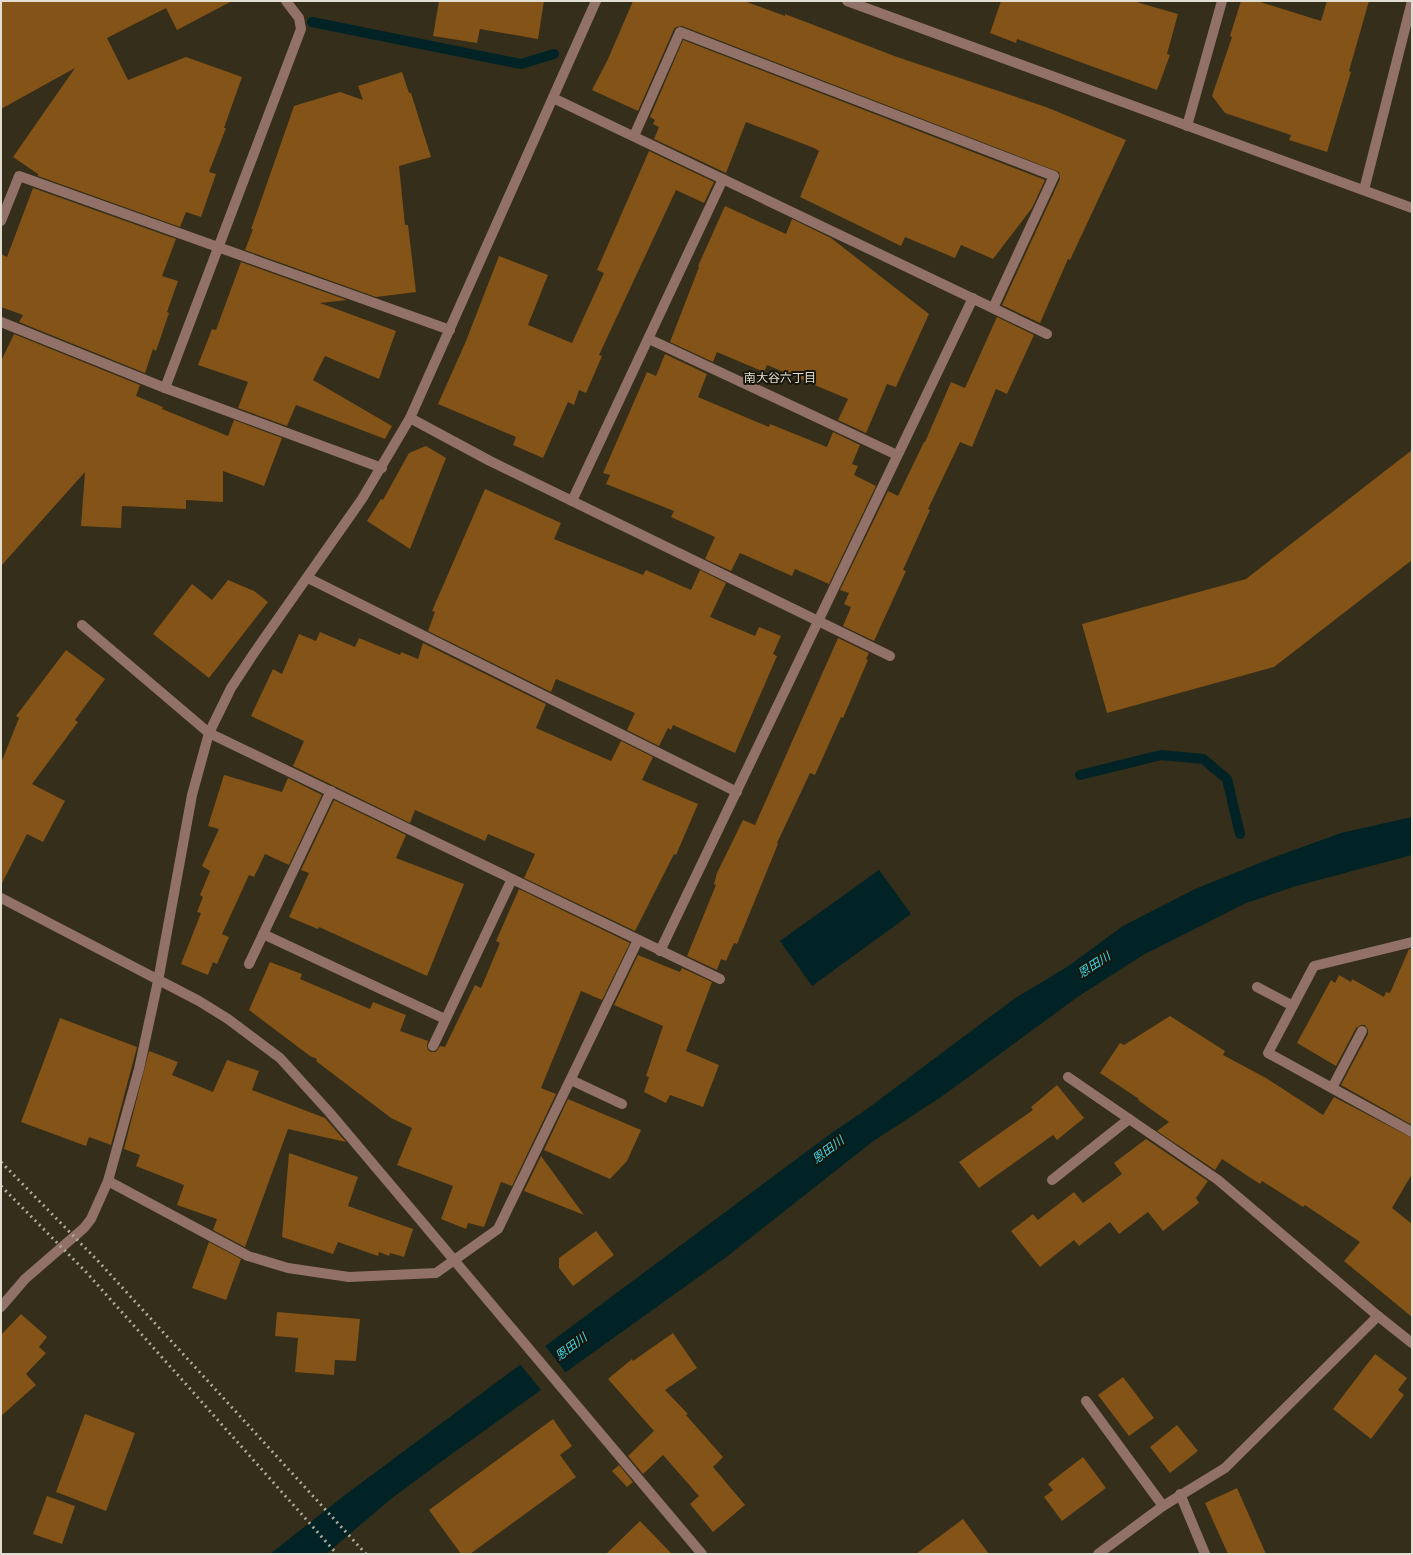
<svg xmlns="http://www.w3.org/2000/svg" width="1413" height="1555" viewBox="0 0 1413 1555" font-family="'Open Sans','Noto Sans JP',sans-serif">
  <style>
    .water { fill: #012326 }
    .pier { fill: #342e1a }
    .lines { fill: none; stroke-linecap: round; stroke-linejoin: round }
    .stream { stroke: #012326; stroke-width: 10 }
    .building { fill: #835317 }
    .minor { stroke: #927169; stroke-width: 10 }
    .rail { stroke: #afab9c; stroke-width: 3; stroke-dasharray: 2 4; stroke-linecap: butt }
    .labels { text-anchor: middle; stroke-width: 4; stroke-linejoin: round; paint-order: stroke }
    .neighbourhood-label { font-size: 12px; fill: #e1ddd0; stroke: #19170d }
    .water-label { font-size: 12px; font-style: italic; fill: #3edaeb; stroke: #19170d }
  </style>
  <rect width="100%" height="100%" fill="#342e1a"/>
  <g class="water">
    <path d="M1412 817V855L1296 886 1246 903 1143 955 1079 996 941 1097 872 1142 725 1258 453 1453 392 1498 326 1554H270L345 1495 833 1132 867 1109 1014 999 1067 967 1123 926 1195 889 1272 858 1341 833Z"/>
    <path d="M879 870 911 914 812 986 780 941Z"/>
  </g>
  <path class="pier" d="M544 1344 566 1373 541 1390 519 1363Z"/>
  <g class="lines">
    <g class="stream">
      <path d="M312 22 521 64 554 54"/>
      <path d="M1080 775 1161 755 1203 759 1227 779 1240 834"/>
    </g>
  </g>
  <g class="building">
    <path d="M1 1H232L177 30 166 8 107 38 128 80 186 57 242 77 224 128H226L209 172 216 174 201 217 186 212 180 227 38 176V174L13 157 75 68 1 109Z"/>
    <path d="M439 1H544L538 39 480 29 477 43 433 36Z"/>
    <path d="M633 1H744L785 16V14L897 57 1046 107 1126 140 1070 260 1068 259 1040 323 1002 305 1060 179 1059 172 682 26 676 27 674 29 638 111 592 90 608 59Z"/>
    <path d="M1001 1H1133L1178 14 1167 54 1170 55 1157 90 1017 39 1016 43 990 33Z"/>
    <path d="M1241 1H1257L1321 21 1327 1H1369L1349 71 1351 72 1327 152 1289 140 1291 135 1225 113 1212 96 1232 37 1230 36Z"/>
    <path d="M683 40 1045 180 1032 208 993 259 961 245 955 258 905 237 901 246 800 197 819 151 814 148 746 122 726 173 654 139 659 127 653 124 655 120 650 117Z"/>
    <path d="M402 72 409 93H411L431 157 399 166 405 225H408L416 292 376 297 245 250 253 229H251L294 106 340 92 363 100 358 86Z"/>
    <path d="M649 151 714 182 704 203 676 190 599 355 602 356 586 393 579 390 574 405 568 402 543 458 513 445 516 437 438 404 466 341 499 256 548 275 528 325 572 343 604 273 597 270Z"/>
    <path d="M33 188 176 239 162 276 178 281 167 312 169 313 156 351 153 349 145 373 19 322 23 315 1 307V254L7 257Z"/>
    <path d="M725 206 786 234 792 219 831 238 929 314 896 387 887 384 866 433 838 420 848 399 767 365 764 372 717 352 713 362 670 342 699 267 698 266Z"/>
    <path d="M241 262 347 300 320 303 396 331 379 379 325 356 313 380 392 426 385 439 296 405 287 426 238 408 248 382 198 365 212 329 216 330Z"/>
    <path d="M997 317 1034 335 1007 394 996 389 972 447 960 442 928 509 930 510 903 570 906 571 874 641 843 626 851 607 844 604 849 593 840 590 888 491 898 496 924 442H925L951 382 965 388Z"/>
    <path d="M14 334 140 385 136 396 163 407 162 409 228 436 234 420 282 438 264 486 223 471V502L186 500V509L122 506 121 528 81 526 85 472 1 566V361Z"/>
    <path d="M665 354 707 374 698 397 769 427 770 424 827 447 833 432 860 445 852 464 858 466 854 475 876 486 829 584 795 569 792 576 740 553 731 571 705 559 715 537 671 517 674 511 606 484 610 475 603 473 647 372 656 376Z"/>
    <path d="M426 446 446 458 410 549 367 521 381 499 383 500 409 453Z"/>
    <path d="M1412 450V560L1274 667 1107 713 1082 624 1246 579Z"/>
    <path d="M485 489 561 523 554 539 643 575 646 570 691 590 700 570 726 583 710 617 755 636 759 627 781 636 773 654 777 656 735 753 673 725 671 730 668 728 659 746 627 730 635 713 556 679 551 692 428 631 435 612 432 611Z"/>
    <path d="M228 580 254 591 268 602 209 678 153 634 192 584 212 600Z"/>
    <path d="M320 632 355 647 359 638 400 655 401 652 418 659 423 643 546 704 536 728 611 761 621 741 653 757 642 780 698 804 676 855 674 854 635 931 524 878 535 854 488 834 485 841 415 810 410 823 293 766 304 741 251 716 273 669 282 674 299 634 316 641Z"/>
    <path d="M838 638 869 653 866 659 868 660 843 718 841 717 815 775 810 773 777 843 778 844 737 944 734 943 726 961 721 959 717 970 687 956 716 885 714 884 717 873 743 820 755 825Z"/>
    <path d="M66 650 105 679 75 720 78 722 32 784 65 801 43 842 27 834 1 885V763L19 718 16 716Z"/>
    <path d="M224 775 282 792 288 778 322 795 289 865 265 854 254 877 249 875 222 934 229 937 217 964 213 962 208 975 181 964 201 913 197 912 203 897 200 895 210 871 202 866 219 829 208 826Z"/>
    <path d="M334 800 406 835 396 858 464 884 427 976 319 927 318 929 289 917 309 873 301 870Z"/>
    <path d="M519 889 630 943 602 1000 581 991 541 1088 556 1094 512 1186 501 1182 484 1227 468 1223 466 1229 441 1219 453 1186 397 1165 412 1128 391 1118 316 1061 317 1059 310 1056 249 1010 270 962 302 974 300 979 370 1009 373 1002 406 1015 400 1031 428 1041 427 1046 428 1050 431 1052H436L440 1046 445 1047 475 985 481 988 500 943 496 941Z"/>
    <path d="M1409 949H1412V1125L1341 1085 1368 1034V1030L1365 1025H1361L1356 1028 1336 1066 1297 1043 1331 980 1335 983 1339 975 1351 982 1352 979 1384 997 1386 992 1390 993Z"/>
    <path d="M638 955 680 972 682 968 712 982 686 1051 719 1065 703 1107 670 1095 666 1103 644 1092 649 1077 646 1076 663 1026 614 1005Z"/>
    <path d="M1170 1016 1225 1051 1223 1055 1266 1078 1323 1115 1334 1097 1412 1138V1174L1392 1208 1412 1224V1317L1344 1261 1360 1242 1305 1205 1303 1207 1262 1181 1260 1184 1222 1159 1215 1170 1157 1131 1169 1122 1138 1100 1139 1099 1100 1073 1120 1043 1124 1045Z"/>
    <path d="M60 1018 137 1047 111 1145 89 1137 86 1146 21 1122Z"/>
    <path d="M149 1051 178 1062 172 1075 213 1092 227 1060 259 1071 252 1090 325 1118 346 1142 288 1129 245 1247 213 1230 217 1219 177 1205 184 1185 136 1166 140 1155 124 1149Z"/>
    <path d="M1057 1085 1084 1118 1057 1140 1053 1135 979 1188 959 1162 1033 1110 1031 1107Z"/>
    <path d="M568 1099 641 1130 627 1161 610 1179 544 1150Z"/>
    <path d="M1146 1139 1208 1181 1196 1198 1199 1203 1163 1231 1148 1212 1119 1234 1110 1222 1079 1246 1074 1240 1040 1267 1011 1231 1033 1214 1038 1220 1074 1192 1083 1203 1122 1174 1114 1163Z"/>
    <path d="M289 1153 358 1177 348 1206 413 1229 404 1257 390 1253 389 1256 379 1252 378 1256 338 1242 333 1254 282 1237Z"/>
    <path d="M541 1156 584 1215 524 1191Z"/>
    <path d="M596 1231 614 1255 573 1286 559 1268V1258Z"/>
    <path d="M209 1242 241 1259 226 1300 192 1288Z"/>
    <path d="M277 1312 360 1319 356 1361 335 1360 334 1375 295 1372 298 1338 275 1336Z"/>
    <path d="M21 1314 47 1337 39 1347 46 1353 26 1374 36 1385 1 1416V1335Z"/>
    <path d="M673 1333 697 1368 665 1390 688 1414 686 1415 723 1457 713 1467 745 1505 713 1532 690 1504 699 1496 663 1455 643 1474 628 1456 654 1431 608 1379 632 1359 633 1361Z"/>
    <path d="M1375 1354 1407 1378 1398 1390 1404 1395 1371 1439 1333 1409Z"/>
    <path d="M1123 1377 1154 1418 1129 1436 1098 1395Z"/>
    <path d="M85 1414 135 1433 106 1511 56 1492Z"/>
    <path d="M553 1419 572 1446 560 1455 576 1477 470 1554H461L429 1510Z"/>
    <path d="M1177 1425 1198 1451 1170 1473 1150 1447Z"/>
    <path d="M1083 1457 1106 1488 1062 1521 1044 1497 1053 1490 1048 1484Z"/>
    <path d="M619 1465 633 1482 627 1487 612 1471Z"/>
    <path d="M1237 1488 1266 1554H1228L1205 1503Z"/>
    <path d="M47 1496 75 1506 62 1544 33 1534Z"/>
    <path d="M963 1519 989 1554H916Z"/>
    <path d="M640 1521 672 1554H606Z"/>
  </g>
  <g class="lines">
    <g class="minor">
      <path d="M847 1 1412 208"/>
      <path d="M553 98 1047 334"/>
      <path d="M1187 126 1222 1"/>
      <path d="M634 136 680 32 1054 176 993 308"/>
      <path d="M1364 190 1412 1"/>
      <path d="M1 221 19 176 450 330"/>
      <path d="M1 322 165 388 382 468"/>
      <path d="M649 339 897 455"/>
      <path d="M165 388 301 29 299 18 286 1"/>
      <path d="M410 418 490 461 890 656"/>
      <path d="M572 501 723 179"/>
      <path d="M308 578 737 792"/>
      <path d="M82 625 209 733 720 979"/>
      <path d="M1 898 199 1001 228 1019 280 1058 330 1113 702 1554"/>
      <path d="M263 934 445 1019"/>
      <path d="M1412 942 1314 966 1268 1053 1412 1132"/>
      <path d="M660 951 973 298"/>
      <path d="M249 964 331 791"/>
      <path d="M1257 987 1293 1006"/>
      <path d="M433 1046 512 879"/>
      <path d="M1068 1077 1218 1180 1378 1316 1412 1343"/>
      <path d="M571 1080 622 1104"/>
      <path d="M1332 1088 1362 1031"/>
      <path d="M1052 1180 1129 1119"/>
      <path d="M108 1181 248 1256 288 1268 349 1277 436 1273 498 1229 638 940"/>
      <path d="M1 1307 25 1279 84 1228 91 1219 108 1181 139 1069 158 981 192 795 209 733 231 688 254 653 362 499 410 418 596 1"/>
      <path d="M1086 1401 1163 1506"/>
      <path d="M1180 1494 1205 1554"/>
      <path d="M1098 1554 1163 1506 1225 1468 1378 1316"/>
    </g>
    <g class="rail">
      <path d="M1 1162 98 1261 366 1554"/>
      <path d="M1 1186 87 1273 337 1554"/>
    </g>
  </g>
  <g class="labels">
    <g class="neighbourhood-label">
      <text x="780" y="382">南大谷六丁目</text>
    </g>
    <g class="water-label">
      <text transform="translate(1094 965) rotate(-33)" y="4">恩田川</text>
      <text transform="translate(828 1150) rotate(-37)" y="4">恩田川</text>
      <text transform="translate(571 1347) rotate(-37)" y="4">恩田川</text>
    </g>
  </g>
  <rect width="1413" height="1555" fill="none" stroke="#e1ddd0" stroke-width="4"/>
</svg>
